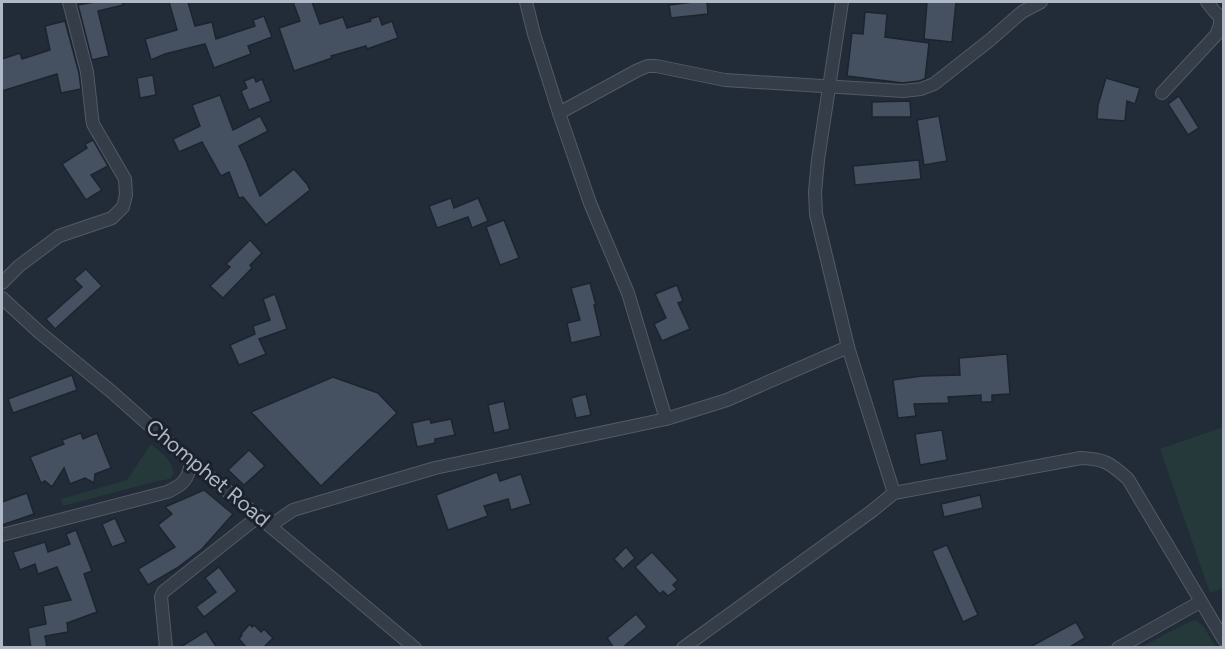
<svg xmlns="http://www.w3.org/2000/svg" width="1225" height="649" viewBox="0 0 1225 649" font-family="Figtree,sans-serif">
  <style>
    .green { fill: #25383a }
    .building { fill: #455060; stroke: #1d242f; stroke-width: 1.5 }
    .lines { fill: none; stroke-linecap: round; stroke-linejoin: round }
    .minor-casing { stroke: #535a66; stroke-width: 14 }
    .minor { stroke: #353d48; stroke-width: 12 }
    .labels { text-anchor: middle; stroke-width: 6; stroke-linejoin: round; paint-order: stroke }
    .street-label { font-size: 21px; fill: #b0b7c5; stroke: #1b222d }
  </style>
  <rect width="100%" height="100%" fill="#222b38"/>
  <g class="green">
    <path d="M1223 427V588L1210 593 1160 449Z"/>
    <path d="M151 444C162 454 170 457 174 473L170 479 158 481 63 506 61 499 127 480Z"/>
    <path d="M1196 620 1203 626 1216 647H1141L1187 623Z"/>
  </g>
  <g class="building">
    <path d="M95 2H122L123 5 98 11 109 56 92 60 78 5Z"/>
    <path d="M169 2H188L195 26 212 22 216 39 255 26 253 20 264 16 272 37 248 46 251 54 214 68 205 44 165 54 151 60 145 39 177 30Z"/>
    <path d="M293 2H312L320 24 343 17 347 28 371 21 370 19 379 16 382 25 392 21 398 38 367 49 366 46 331 56 332 58 294 71 279 28 300 21Z"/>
    <path d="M694 2H707L708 14 671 18 669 5Z"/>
    <path d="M927 2H956L952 42 924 39Z"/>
    <path d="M865 12 887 14 885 37 929 43 925 79 919 81 903 83 847 76 852 33 863 34Z"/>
    <path d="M65 21 79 73 81 89 61 93 57 74 2 91V59L20 53 22 59 50 50 45 26Z"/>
    <path d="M153 75 156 95 140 98 137 78Z"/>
    <path d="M254 77 256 82 262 79 271 101 249 110 241 91 247 88 244 81Z"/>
    <path d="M1106 78 1140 88 1135 104 1127 101 1125 121 1097 119 1098 105Z"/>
    <path d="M220 95 233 130 260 116 268 131 239 146 246 161 260 196 294 169 307 184 310 190 266 225 243 197 239 198 229 172 221 176 202 142 179 152 173 139 200 126 192 105Z"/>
    <path d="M1179 96 1199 128 1188 135 1168 104Z"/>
    <path d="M910 101 911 117H872V102Z"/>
    <path d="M939 116 947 161 924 165 917 120Z"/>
    <path d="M93 140 108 166 91 175 102 190 86 200 62 164 87 148 85 144Z"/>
    <path d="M919 160 921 179 855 185 853 166Z"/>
    <path d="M451 198 454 208 478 198 488 221 472 228 468 217 437 228 429 206Z"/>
    <path d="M504 220 519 258 500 265 486 227Z"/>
    <path d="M250 240 262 253 250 265 252 268 223 298 210 286 230 267 226 264Z"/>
    <path d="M86 269 102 286 55 329 46 319 82 287 74 279Z"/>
    <path d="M590 283 596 305H594L601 336 571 343 567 323 580 320 571 288Z"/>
    <path d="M677 285 683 301 678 303 690 329 662 341 654 324 666 318 655 294Z"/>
    <path d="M275 294 287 329 259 339 266 354 239 365 230 345 255 334 253 326 270 320 263 299Z"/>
    <path d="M1007 354 1010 394 992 395V402H981V395L948 397 949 403 914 404 916 416 898 418 893 380 922 376 960 375 959 358Z"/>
    <path d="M72 375 77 390 13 413 8 399Z"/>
    <path d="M333 377 378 393 397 413 321 486 251 412Z"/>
    <path d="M586 394 591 415 576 418 571 398Z"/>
    <path d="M504 401 510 429 494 433 488 405Z"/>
    <path d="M430 419 431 423 451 419 455 435 435 439V443L417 447 412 423Z"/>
    <path d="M942 430 947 460 920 465 915 434Z"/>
    <path d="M81 433 83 439 97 433 111 468 95 474 94 483 85 478 70 484 64 468 52 487 45 481 41 483 30 457 64 444 62 440Z"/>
    <path d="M249 450 265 466 244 485 228 470Z"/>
    <path d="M497 472 500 481 521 474 531 504 511 510 508 499 484 506 488 516 448 530 436 495Z"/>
    <path d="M204 490 233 514 202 549 177 568 148 585 138 569 175 547 158 525 172 514 165 507Z"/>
    <path d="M27 493 34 514 2 525V502Z"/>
    <path d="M980 495 983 508 944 517 941 504Z"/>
    <path d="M115 518 126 542 112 547 102 524Z"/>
    <path d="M76 530 92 571 84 574 97 612 67 623 68 632 45 636 47 648H31L28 628 46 624 43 606 71 600 57 567 38 574 35 564 20 570 13 552 45 542 48 552 70 544 66 534Z"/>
    <path d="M947 545 978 615 963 622 932 551Z"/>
    <path d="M626 547 635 558 623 569 614 559Z"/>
    <path d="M652 552 678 580 673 585 677 589 668 596 663 591 660 594 635 567Z"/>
    <path d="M219 567 237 591 204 617 196 607 216 592 205 578Z"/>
    <path d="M636 614 647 627 622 648H614L607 638Z"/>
    <path d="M1076 622 1085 638 1068 648H1028Z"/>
    <path d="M250 624 252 627 254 625 261 632 264 629 273 638 263 648H247L239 639 242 635 241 634Z"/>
    <path d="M206 631 217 648H179Z"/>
  </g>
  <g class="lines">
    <g class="minor-casing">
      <g id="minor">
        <path d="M526 2 534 34 559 113 590 203 628 293 666 419"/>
        <path d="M842 2 818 160 815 192 816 214 848 347 894 493"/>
        <path d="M1207 2 1215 12 1224 20"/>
        <path d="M1162 93 1216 35 1220 25V17"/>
        <path d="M559 113 638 70 648 66H656L725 80 903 91 921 89 934 84 990 40 1022 12 1041 2"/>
        <path d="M2 283 19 266 59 236 112 218 123 207 126 195 125 179 93 124 92 117 87 72 69 2"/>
        <path d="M2 298 39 332 113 393 177 450 270 526 415 648"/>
        <path d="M270 526 293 510 435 468 666 419 727 400 848 347"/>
        <path d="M2 535 167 492C183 485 189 479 191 461"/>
        <path d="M166 648 161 597 163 592 259 516"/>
        <path d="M683 648 872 511 894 493 1081 458C1105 459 1110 463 1128 479L1224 640"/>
        <path d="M1118 648 1200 602"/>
      </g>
    </g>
    <use href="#minor" class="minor"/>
  </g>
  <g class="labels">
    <g class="street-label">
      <text transform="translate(208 473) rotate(40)" y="7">Chomphet Road</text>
    </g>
  </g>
  <rect width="1225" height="649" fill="none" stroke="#b0b7c5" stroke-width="6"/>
</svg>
